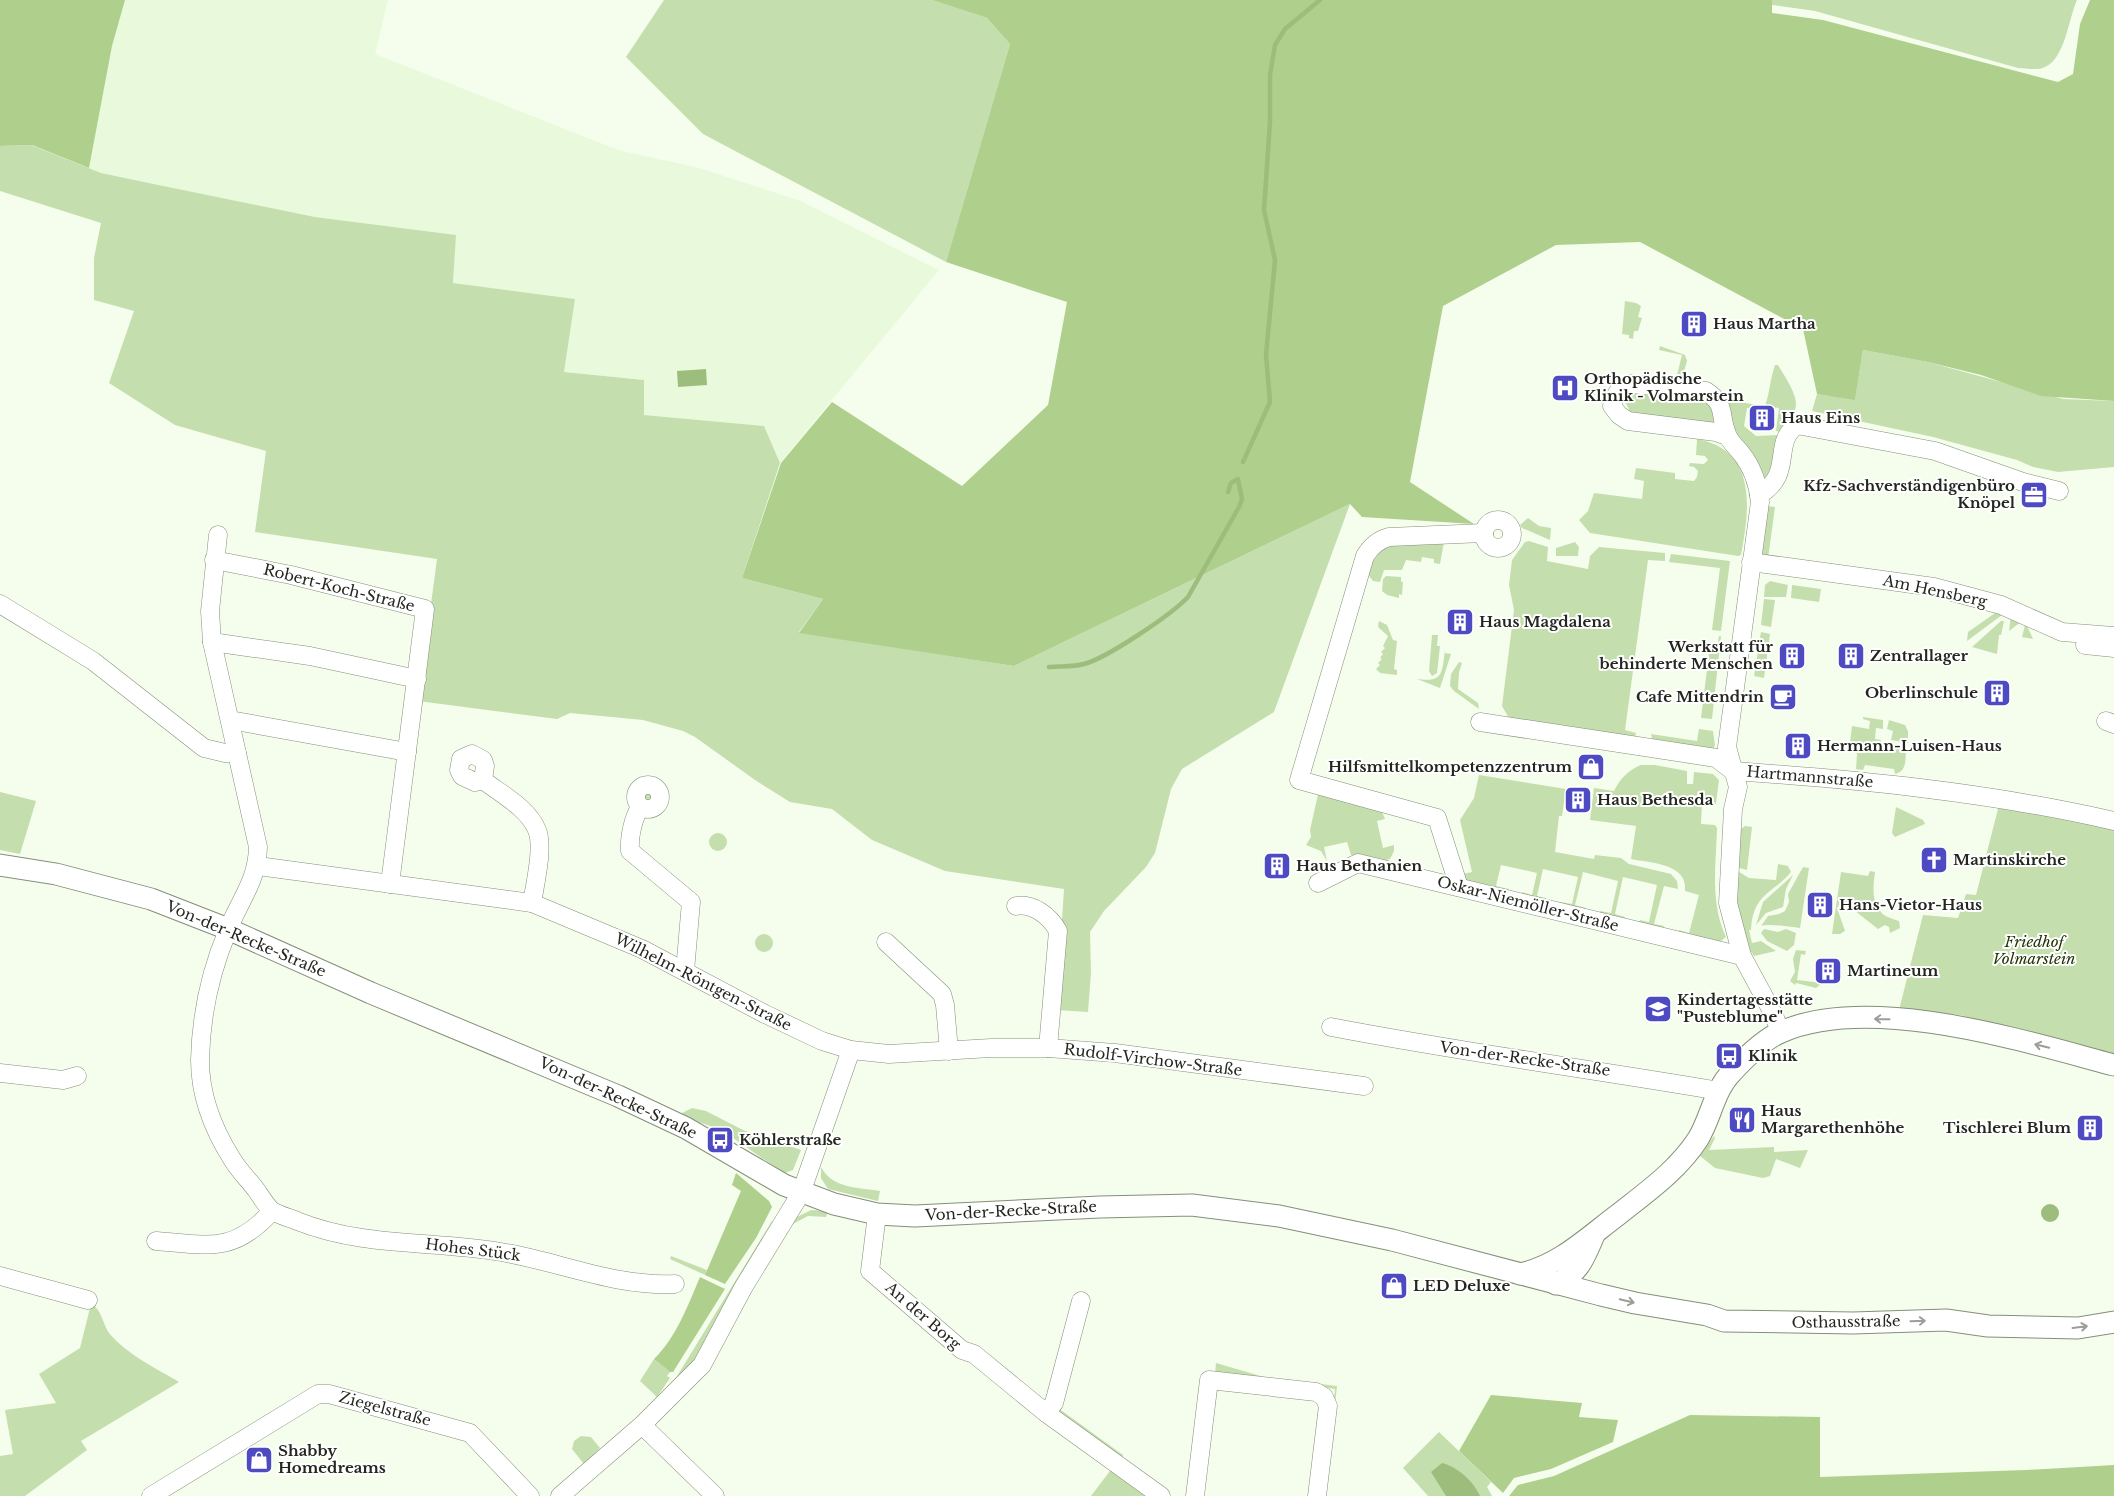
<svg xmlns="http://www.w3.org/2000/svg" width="2114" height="1496" viewBox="0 0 2114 1496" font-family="'Libre Baskerville',serif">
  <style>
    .built { fill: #e9f9db }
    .green { fill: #c5deae }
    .forest { fill: #afcf8d }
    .water { fill: #9dbd7c }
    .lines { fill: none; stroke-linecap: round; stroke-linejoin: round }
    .stream { stroke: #9dbd7c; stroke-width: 4.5 }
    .minor-casing { stroke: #848f7a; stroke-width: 19 }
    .tertiary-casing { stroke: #848f7a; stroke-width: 23 }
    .minor { stroke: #fff; stroke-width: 18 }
    .tertiary { stroke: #fff; stroke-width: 21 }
    .oneway { stroke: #9c9e9a }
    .labels { text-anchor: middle; stroke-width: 4; stroke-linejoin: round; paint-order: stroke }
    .poi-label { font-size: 15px; font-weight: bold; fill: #23271f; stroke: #fff; text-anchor: start }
    .street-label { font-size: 15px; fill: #23271f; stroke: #fff }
    .park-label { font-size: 15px; font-style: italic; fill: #213404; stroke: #fff }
  </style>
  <rect width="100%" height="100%" fill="#f5feec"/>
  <path class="built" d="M125 0H388L375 54 618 150 699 168 801 201 939 270 780 463 764 426 644 415V380L564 372 575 299 453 283 456 235 315 217 144 182 101 173 89 168 112 46Z"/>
  <g class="green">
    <path d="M664 0H932L987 18 1010 44 946 262 703 134 626 57Z"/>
    <path d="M1772 0H2077C2069 17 2065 59 2045 67 2037 71 2026 68 2018 68L1815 11 1772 5Z"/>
    <path d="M31 145 101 173 144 182 315 217 456 235 453 283 575 299 564 372 644 380V415L764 426 780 463 742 578 823 599 799 632 1014 666 1350 504 1274 712 1182 769 1171 789 1155 853 1146 867 1104 911 1090 932 1091 973 1088 1012 1056 1010 1064 889 945 871 872 840 832 809 790 802 755 780 695 737 683 731 643 720 570 713 557 719 418 701 437 559 255 532 266 451 175 425 109 383 134 311 94 300V258L101 223 0 191V146Z"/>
    <path d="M1625 301 1636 303 1641 306 1638 317 1642 318 1638 331H1634L1633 339 1629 338V335L1622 334Z"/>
    <path d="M1660 346 1685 355 1687 361 1681 381 1676 379 1682 355 1659 350Z"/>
    <path d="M1863 350 1928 362 2063 399 2114 401V467L2058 472 2033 467 2017 460 1933 437 1812 411 1817 394 1855 399Z"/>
    <path d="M1775 365H1778C1784 376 1802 399 1794 412 1789 419 1784 423 1781 432L1776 431 1779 408 1765 406C1770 392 1770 379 1775 365Z"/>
    <path d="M1636 391 1702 398 1708 401 1718 425 1631 414 1626 403 1630 395Z"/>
    <path d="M1724 399 1757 405V409L1747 408 1744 426 1756 436 1780 435 1768 482 1731 433Z"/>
    <path d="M1697 439C1757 450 1750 508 1741 555L1738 556 1590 533 1579 520 1588 511 1594 493 1642 499 1644 481 1634 479 1636 468 1675 473V479L1694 481 1697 477 1698 471 1694 467 1689 466 1690 463 1704 464 1708 460 1705 456 1696 455Z"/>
    <path d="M1768 506 1775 507 1768 559 1761 557Z"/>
    <path d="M1528 518 1539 526 1551 528 1550 540 1522 528 1520 525Z"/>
    <path d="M1529 541 1548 547 1547 561 1588 569 1590 556 1599 547 1665 553V561L1648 560 1625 730 1636 733 1635 739 1510 720 1502 706 1514 610 1509 585 1512 560 1525 542Z"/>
    <path d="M1444 542 1440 564 1434 563V559L1422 557 1421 562 1406 560 1402 570H1384L1380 582 1373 581 1367 573 1373 557 1384 545Z"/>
    <path d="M1575 542 1579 547 1578 556H1556V548Z"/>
    <path d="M1671 554 1730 561 1721 631 1712 630 1720 568 1669 562Z"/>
    <path d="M1386 576 1401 577V582H1403L1402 595 1399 594V598L1387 595 1382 591 1383 579Z"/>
    <path d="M1770 581 1788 585 1786 597H1764L1765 585Z"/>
    <path d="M1792 585 1821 589 1819 602 1791 598Z"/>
    <path d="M1764 599 1775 600 1771 627 1761 625Z"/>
    <path d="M2003 610 2023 617 2033 639 2022 637 2025 625 2021 622 2009 631 2011 615 2006 612 1967 641 1968 632 1998 611Z"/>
    <path d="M1379 621 1387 625 1393 640 1397 641 1394 669 1397 670V675L1380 673 1376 669 1380 665 1378 663 1382 659 1380 658 1383 654 1381 652 1385 648 1383 646 1388 636 1378 627Z"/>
    <path d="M2001 621H2004L2001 635H1999L1997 654 1972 647Z"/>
    <path d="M1761 632 1770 634 1764 678 1754 676Z"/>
    <path d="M1432 635H1438L1437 646H1440L1437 673 1432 676 1429 671Z"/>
    <path d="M1719 636H1721L1712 719 1701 718 1710 645 1717 647Z"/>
    <path d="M1445 650V653L1451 654 1440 688 1417 679C1444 683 1442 672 1445 650Z"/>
    <path d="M1459 662 1462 663 1459 672 1458 689 1478 703 1479 709 1454 691 1450 686 1451 674Z"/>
    <path d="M1863 717 1883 720V729L1876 728 1875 739 1881 740 1880 750 1890 752 1891 744 1906 747C1905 758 1908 771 1895 774L1894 769 1865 765 1863 770 1856 769 1857 754 1850 743 1852 726 1869 729 1870 721 1863 719Z"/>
    <path d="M1889 720 1905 725 1908 731V743L1891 740 1893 731 1887 729Z"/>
    <path d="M1699 729 1713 731 1715 746 1713 749 1653 742 1651 734 1697 741Z"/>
    <path d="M1641 765H1655L1687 771V784H1693L1694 772 1713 774 1719 780 1716 804 1702 803 1701 824 1715 825 1717 828C1716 865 1710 903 1726 937L1718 943 1678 934 1679 930 1689 933 1699 895 1685 891C1688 863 1650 863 1631 859L1636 826 1590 820 1594 788 1614 791C1620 779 1628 770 1641 765Z"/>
    <path d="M1479 775 1566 789 1562 816H1559L1555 852 1594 859 1595 855 1621 858 1629 864 1671 874 1677 881 1678 889 1664 886 1654 924 1664 926 1663 931 1638 925 1640 920 1649 922 1657 885 1623 877 1615 914 1625 917 1624 921 1599 915 1600 911 1611 913 1618 881 1583 872 1575 905 1586 908 1585 912 1559 906 1561 902 1572 904 1578 877 1543 869 1537 896 1546 898 1545 903 1521 897 1522 892 1532 895 1537 873 1501 865 1496 886 1509 889 1507 893 1467 881 1463 874 1472 872 1460 820 1474 798Z"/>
    <circle cx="648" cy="798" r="8"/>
    <path d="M1319 790 1382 812 1385 819 1377 821 1383 848 1394 845V851L1390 859 1378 862 1351 855 1347 842 1324 847 1327 861 1321 851 1306 845 1311 837 1310 830Z"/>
    <path d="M0 792 36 801 20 854 0 850Z"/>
    <path d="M1999 805 2114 829V1055L1960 1015 1899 1010 1923 915 1958 918 1966 894 1976 895Z"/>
    <path d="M1896 807 1923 820 1925 824 1895 837 1892 833Z"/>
    <path d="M1745 826 1752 827 1747 870 1736 867 1741 829Z"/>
    <circle cx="718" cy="842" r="9"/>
    <path d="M1778 864 1788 866 1791 872C1773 894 1753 893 1751 930H1749L1752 943 1761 941 1776 951 1754 956 1751 952 1737 910 1736 870 1749 878 1776 880Z"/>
    <path d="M1803 867 1809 868 1800 928C1790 927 1769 923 1761 926L1768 916 1779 914 1785 911 1789 902 1788 894Z"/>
    <path d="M1870 871 1875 872C1873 887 1871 904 1884 915 1889 918 1894 919 1899 921L1900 928 1890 933 1889 927 1885 925 1878 929 1845 903 1839 905 1837 908 1845 931 1840 934H1832L1841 872 1868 876Z"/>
    <path d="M1793 875 1786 889 1783 907 1766 913 1756 925 1763 902Z"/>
    <path d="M1764 929 1778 932 1786 929 1796 933 1794 945 1787 951 1767 941 1761 933Z"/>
    <circle cx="764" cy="943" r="9"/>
    <path d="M1796 950 1806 951 1805 955 1801 954 1797 980 1822 983 1816 988 1796 983 1795 985 1790 981 1795 972 1793 959Z"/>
    <path d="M692 1108 706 1111 743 1130 801 1150 793 1170 785 1173C762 1160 743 1143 720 1130 707 1124 693 1121 680 1114Z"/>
    <path d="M1714 1136 1715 1138 1709 1150 1774 1147V1152L1808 1150 1800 1168 1776 1159 1770 1176 1763 1178 1715 1168 1700 1156Z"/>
    <path d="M821 1167C833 1189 857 1187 880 1191L878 1201 828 1189 821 1178Z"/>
    <path d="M811 1210 828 1211 826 1217 808 1216 791 1225 795 1218Z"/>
    <path d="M772 1221 775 1223 702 1359 671 1386Z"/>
    <path d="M671 1256 707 1270 705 1275 670 1259Z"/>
    <path d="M91 1304C101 1308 103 1324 109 1333 126 1354 156 1368 179 1382L81 1441 87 1450 25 1496H0V1456L13 1454 5 1410 56 1403 39 1374 80 1348Z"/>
    <path d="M654 1359 670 1372 667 1376 670 1378 657 1397 640 1381Z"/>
    <path d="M1216 1363 1264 1377 1337 1386 1332 1433 1330 1432 1335 1389 1215 1374Z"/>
    <path d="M1058 1408 1123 1455 1121 1462 1055 1413Z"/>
    <path d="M1439 1432 1491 1482 1487 1487 1492 1496H1428L1403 1468Z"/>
    <path d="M581 1436 591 1437 600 1448 584 1464 572 1449 574 1441Z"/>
    <path d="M1113 1467 1153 1496H1091Z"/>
  </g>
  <g class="forest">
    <path d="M0 0H125L112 46 89 168 32 145 0 146Z"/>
    <path d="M932 0H1772V13L1823 20 2058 82 2073 74 2080 24 2090 0H2114V401L2041 396 1981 375 1928 362 1863 350 1855 400 1817 394 1803 329 1640 242 1556 245 1443 306 1410 482 1474 524 1362 517 1350 504 1014 666 799 633 823 599 742 578 781 463 832 402 962 486 1048 405 1067 302 946 262 1010 44 987 18Z"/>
    <path d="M736 1173 769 1201 772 1207 756 1238 725 1284 705 1275 741 1191 732 1185Z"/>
    <path d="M700 1277 725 1289 673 1372H670L654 1359C676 1338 688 1305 700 1277Z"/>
    <path d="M1491 1395 1582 1403 1579 1417 1618 1420 1613 1442 1551 1469 1514 1478 1503 1493 1459 1451Z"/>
    <path d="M1690 1415 1820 1417V1477L2026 1470 2114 1465V1496H1509L1518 1485 1554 1476Z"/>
  </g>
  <g class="water">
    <path d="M706 369 707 385 678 387 677 371Z"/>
    <circle cx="2050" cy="1213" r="9"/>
    <path d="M1442 1463C1458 1467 1473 1481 1480 1496H1446L1431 1472Z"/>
  </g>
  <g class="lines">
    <g class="stream">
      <path d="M1243 462 1270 402 1266 355 1275 260 1264 210 1270 122V75L1275 45 1285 29 1320 0"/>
      <path d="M1049 667C1060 666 1074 667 1084 664 1107 658 1171 615 1188 597L1239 507 1242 499 1238 479 1231 483 1228 492"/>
    </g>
    <g class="minor-casing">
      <g id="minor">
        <path d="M1727 436 1716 432 1628 421 1619 415 1612 406C1616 393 1618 388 1631 384L1706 391C1727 405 1719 415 1727 434 1729 441 1736 447 1741 453 1753 468 1758 483 1760 502L1727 747 1738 787 1733 809 1728 903 1742 956 1774 1015 1780 1032"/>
        <path d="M1759 495C1795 474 1771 443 1797 425L1935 451 2023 482 2059 491"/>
        <circle cx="1498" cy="534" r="14"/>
        <path d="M218 535 210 611 212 642 258 847C257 882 240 899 228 930 211 970 201 1016 200 1060 200 1095 213 1129 232 1159 239 1171 249 1180 257 1191 261 1197 266 1205 271 1210 278 1215 290 1218 297 1221 365 1248 431 1240 501 1252 560 1262 616 1287 675 1284"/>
        <path d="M214 560 291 575 425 609 390 884"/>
        <path d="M1751 562 1934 587 2001 605 2062 632 2114 636"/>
        <path d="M0 604 93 661 204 748 225 753H237"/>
        <path d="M212 642 310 656 417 679"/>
        <path d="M2085 645 2114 648"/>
        <path d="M230 720 407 752"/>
        <path d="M2106 721 2114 724"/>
        <path d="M1480 722 1716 758 1733 771C1861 780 1988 792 2114 821"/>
        <path d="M483 780 475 782 462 776 459 770 461 759 472 754 483 760 485 766 483 780C501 794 528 808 537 830 544 847 535 884 532 903"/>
        <circle cx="648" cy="797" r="12"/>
        <path d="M640 807C633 819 629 837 630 851L691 902 685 971"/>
        <path d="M258 866 532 903 642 949 765 1014 822 1041 851 1050 889 1054 991 1048H1048L1115 1053 1364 1086"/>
        <path d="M1318 883 1358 863 1742 956"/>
        <path d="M1459 887 1437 818 1299 780 1365 556C1371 546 1378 540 1389 537L1484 533"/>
        <path d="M1016 906C1033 903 1050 916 1058 931L1048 1048"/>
        <path d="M886 942 942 994 945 1005 949 1051"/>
        <path d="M1331 1027C1460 1052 1590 1069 1719 1091"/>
        <path d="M0 1073 63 1080 77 1076"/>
        <path d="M877 1214 870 1271 962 1350 974 1354 1046 1413 1161 1496"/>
        <path d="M156 1241C207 1245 234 1254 272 1211"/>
        <path d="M0 1276 88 1300"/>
        <path d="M1046 1413 1054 1403 1081 1301"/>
        <path d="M642 1425 715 1496"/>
        <path d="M151 1496 318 1394H329L470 1433 530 1496"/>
        <path d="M560 1496 642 1425 702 1365 743 1288 801 1193 851 1050"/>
        <path d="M1195 1496 1209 1380 1316 1392 1324 1397 1328 1406 1317 1496"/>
      </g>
    </g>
    <g class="tertiary-casing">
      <g id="tertiary">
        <path d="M0 865 56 874 151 899 228 929 371 993 618 1096 686 1128 784 1185 834 1204 877 1214 915 1216 1100 1207 1192 1205 1279 1216 1392 1240 1601 1295 1635 1303 1707 1315 1724 1321 1853 1323 1946 1320 1988 1326 2078 1328 2114 1322"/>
        <path d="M1520 1274C1559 1266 1588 1237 1619 1214 1648 1191 1678 1170 1698 1139 1711 1118 1714 1090 1732 1072 1745 1058 1764 1039 1781 1032 1871 993 2023 1041 2114 1065"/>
        <path d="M1556 1284C1580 1272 1584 1258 1594 1235"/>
      </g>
    </g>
    <use href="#minor" class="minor"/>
    <use href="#tertiary" class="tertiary"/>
  </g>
  <defs><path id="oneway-shaft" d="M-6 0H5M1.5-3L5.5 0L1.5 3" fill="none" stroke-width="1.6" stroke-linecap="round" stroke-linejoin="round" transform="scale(1.25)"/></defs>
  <g class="oneway">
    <use href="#oneway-shaft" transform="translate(1882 1019) rotate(-179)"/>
    <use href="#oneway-shaft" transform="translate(2042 1046) rotate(-166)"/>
    <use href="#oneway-shaft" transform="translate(1627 1301) rotate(14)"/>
    <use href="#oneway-shaft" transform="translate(1918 1321) rotate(-2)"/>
    <use href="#oneway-shaft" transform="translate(2080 1327) rotate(-7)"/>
  </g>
  <defs>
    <g id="building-square" transform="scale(1.4375)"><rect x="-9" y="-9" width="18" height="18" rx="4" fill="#4e4bc2" stroke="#fff"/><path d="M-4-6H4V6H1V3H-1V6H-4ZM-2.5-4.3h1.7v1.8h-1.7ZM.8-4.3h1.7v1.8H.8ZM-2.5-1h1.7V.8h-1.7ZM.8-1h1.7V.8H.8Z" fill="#fff"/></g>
    <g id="hospital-square" transform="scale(1.4375)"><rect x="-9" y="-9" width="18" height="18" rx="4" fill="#4e4bc2" stroke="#fff"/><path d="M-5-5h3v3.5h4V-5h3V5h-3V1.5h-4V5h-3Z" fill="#fff"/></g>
    <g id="office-square" transform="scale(1.4375)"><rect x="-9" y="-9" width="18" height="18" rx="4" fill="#4e4bc2" stroke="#fff"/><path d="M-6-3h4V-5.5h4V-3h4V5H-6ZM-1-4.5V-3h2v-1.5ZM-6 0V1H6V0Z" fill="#fff"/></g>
    <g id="cafe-square" transform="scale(1.4375)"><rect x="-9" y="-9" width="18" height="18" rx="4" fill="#4e4bc2" stroke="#fff"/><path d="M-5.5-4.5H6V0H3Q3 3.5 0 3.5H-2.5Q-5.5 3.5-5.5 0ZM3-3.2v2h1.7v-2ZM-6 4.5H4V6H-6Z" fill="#fff"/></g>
    <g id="shop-square" transform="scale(1.4375)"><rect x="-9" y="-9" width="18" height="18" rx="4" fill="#4e4bc2" stroke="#fff"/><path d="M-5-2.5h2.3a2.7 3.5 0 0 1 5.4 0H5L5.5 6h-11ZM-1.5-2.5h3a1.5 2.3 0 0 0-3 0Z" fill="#fff"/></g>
    <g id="church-square" transform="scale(1.4375)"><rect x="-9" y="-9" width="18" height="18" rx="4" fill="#4e4bc2" stroke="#fff"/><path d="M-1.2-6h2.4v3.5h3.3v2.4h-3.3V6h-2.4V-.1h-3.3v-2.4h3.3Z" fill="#fff"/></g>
    <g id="school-square" transform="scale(1.4375)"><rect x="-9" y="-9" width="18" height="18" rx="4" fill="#4e4bc2" stroke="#fff"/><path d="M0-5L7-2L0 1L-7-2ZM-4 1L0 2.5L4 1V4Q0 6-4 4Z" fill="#fff"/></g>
    <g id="bus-square" transform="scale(1.4375)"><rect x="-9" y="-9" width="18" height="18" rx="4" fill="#4e4bc2" stroke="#fff"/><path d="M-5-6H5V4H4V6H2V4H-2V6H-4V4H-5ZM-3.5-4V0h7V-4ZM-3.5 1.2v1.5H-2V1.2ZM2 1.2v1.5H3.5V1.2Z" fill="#fff"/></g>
    <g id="restaurant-square" transform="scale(1.4375)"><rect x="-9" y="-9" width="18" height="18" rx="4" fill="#4e4bc2" stroke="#fff"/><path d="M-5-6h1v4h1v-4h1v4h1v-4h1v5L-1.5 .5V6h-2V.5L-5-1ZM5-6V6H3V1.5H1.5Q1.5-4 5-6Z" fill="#fff"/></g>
  </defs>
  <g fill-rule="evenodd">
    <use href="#building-square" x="1694" y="324"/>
    <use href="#hospital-square" x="1565" y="388"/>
    <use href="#building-square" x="1762" y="418"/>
    <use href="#office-square" x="2034" y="495"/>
    <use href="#building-square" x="1460" y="622"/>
    <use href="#building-square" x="1792" y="656"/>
    <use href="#building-square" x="1851" y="656"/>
    <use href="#building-square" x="1997" y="693"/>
    <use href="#cafe-square" x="1783" y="697"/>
    <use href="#building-square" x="1798" y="746"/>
    <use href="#shop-square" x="1591" y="767"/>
    <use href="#building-square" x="1578" y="800"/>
    <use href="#church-square" x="1934" y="860"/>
    <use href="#building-square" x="1277" y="866"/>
    <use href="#building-square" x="1820" y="905"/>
    <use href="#building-square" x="1828" y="971"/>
    <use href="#school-square" x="1658" y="1009"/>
    <use href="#bus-square" x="1729" y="1056"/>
    <use href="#restaurant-square" x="1742" y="1120"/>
    <use href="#building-square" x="2090" y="1128"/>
    <use href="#bus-square" x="720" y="1140"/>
    <use href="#shop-square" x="1394" y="1286"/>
    <use href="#shop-square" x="259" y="1460"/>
  </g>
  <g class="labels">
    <g class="poi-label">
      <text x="1713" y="329">Haus Martha</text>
      <text x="1584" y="384">Orthopädische<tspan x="1584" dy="17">Klinik - Volmarstein</tspan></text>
      <text x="1781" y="423">Haus Eins</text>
      <text x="2015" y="491" text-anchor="end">Kfz-Sachverständigenbüro<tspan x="2015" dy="17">Knöpel</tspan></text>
      <text x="1479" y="627">Haus Magdalena</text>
      <text x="1773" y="652" text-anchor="end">Werkstatt für<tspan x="1773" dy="17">behinderte Menschen</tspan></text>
      <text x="1870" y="661">Zentrallager</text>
      <text x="1978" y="698" text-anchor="end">Oberlinschule</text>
      <text x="1764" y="702" text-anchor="end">Cafe Mittendrin</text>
      <text x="1817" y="751">Hermann-Luisen-Haus</text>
      <text x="1572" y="772" text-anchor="end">Hilfsmittelkompetenzzentrum</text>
      <text x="1597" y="805">Haus Bethesda</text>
      <text x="1953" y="865">Martinskirche</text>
      <text x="1296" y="871">Haus Bethanien</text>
      <text x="1839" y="910">Hans-Vietor-Haus</text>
      <text x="1847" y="976">Martineum</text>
      <text x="1677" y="1005">Kindertagesstätte<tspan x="1677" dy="17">"Pusteblume"</tspan></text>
      <text x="1748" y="1061">Klinik</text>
      <text x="1761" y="1116">Haus<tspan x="1761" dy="17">Margarethenhöhe</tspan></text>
      <text x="2071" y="1133" text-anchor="end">Tischlerei Blum</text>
      <text x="739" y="1145">Köhlerstraße</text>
      <text x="1413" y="1291">LED Deluxe</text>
      <text x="278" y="1456">Shabby<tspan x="278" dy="17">Homedreams</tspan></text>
    </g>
    <g class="street-label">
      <text transform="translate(339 588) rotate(14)" y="5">Robert-Koch-Straße</text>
      <text transform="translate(1935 591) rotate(12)" y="5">Am Hensberg</text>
      <text transform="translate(1810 777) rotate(5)" y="5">Hartmannstraße</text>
      <text transform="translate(1528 904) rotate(14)" y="5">Oskar-Niemöller-Straße</text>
      <text transform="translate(246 939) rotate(23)" y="5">Von-der-Recke-Straße</text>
      <text transform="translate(703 982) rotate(27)" y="5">Wilhelm-Röntgen-Straße</text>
      <text transform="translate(1525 1059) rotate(8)" y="5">Von-der-Recke-Straße</text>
      <text transform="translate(1153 1060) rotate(7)" y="5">Rudolf-Virchow-Straße</text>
      <text transform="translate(618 1098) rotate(25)" y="5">Von-der-Recke-Straße</text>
      <text transform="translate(1011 1211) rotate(-3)" y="5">Von-der-Recke-Straße</text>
      <text transform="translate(473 1250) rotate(7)" y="5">Hohes Stück</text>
      <text transform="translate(923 1316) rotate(41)" y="5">An der Borg</text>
      <text transform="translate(1846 1322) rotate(-1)" y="5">Osthausstraße</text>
      <text transform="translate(385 1409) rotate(15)" y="5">Ziegelstraße</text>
    </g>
    <g class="park-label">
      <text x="2034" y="947">Friedhof<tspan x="2034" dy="17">Volmarstein</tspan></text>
    </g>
  </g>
</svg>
